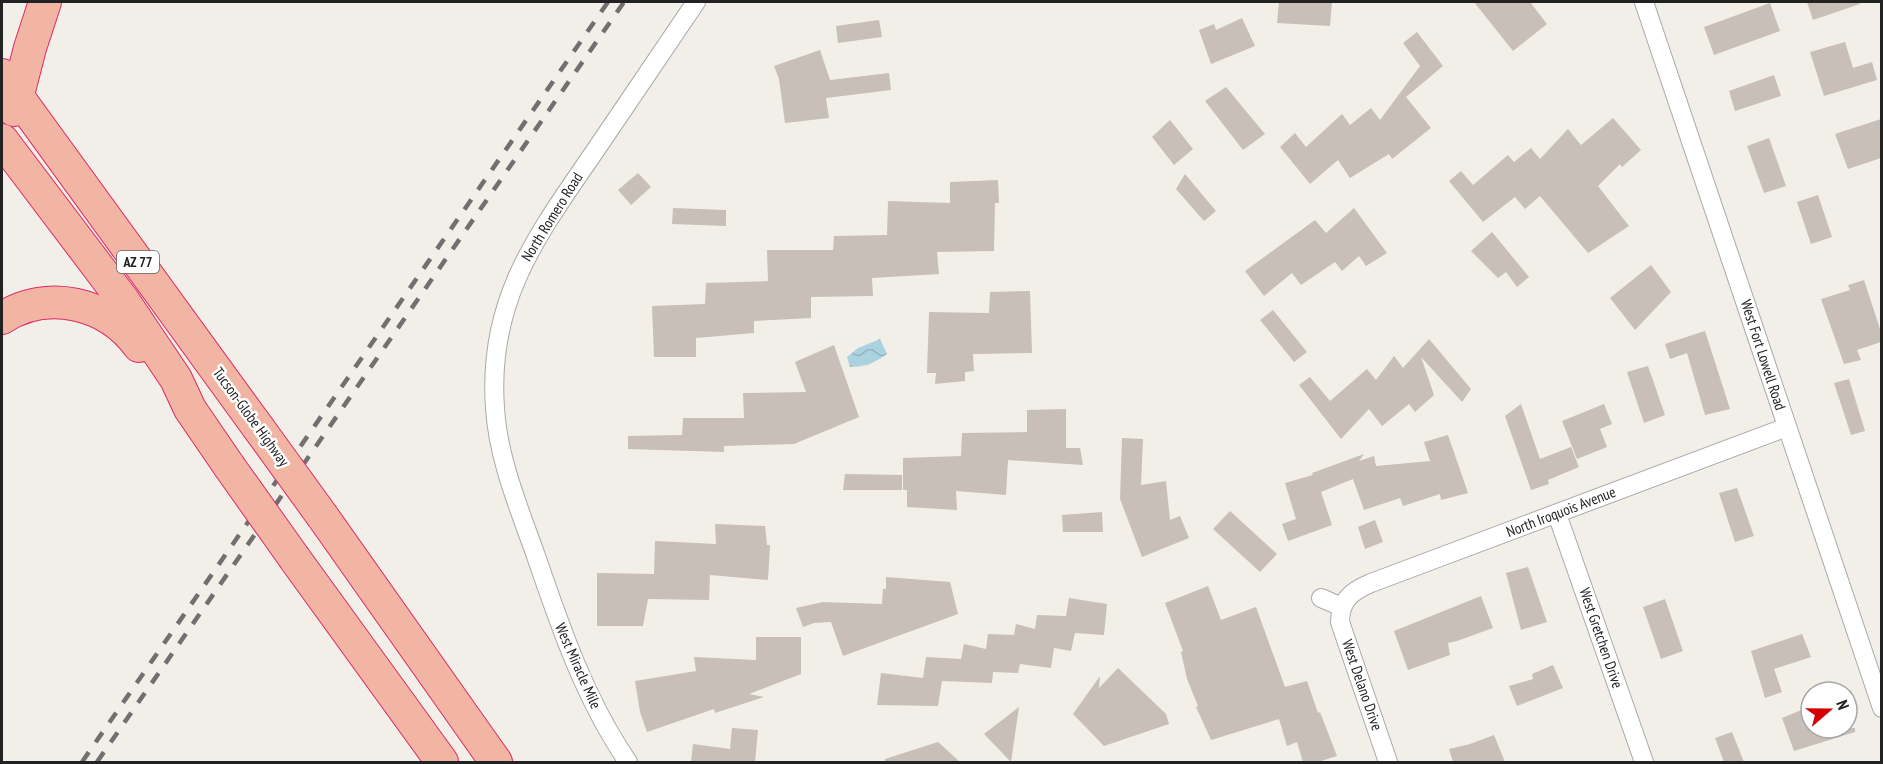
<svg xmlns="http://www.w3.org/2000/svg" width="1883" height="764" viewBox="0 0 1883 764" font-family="'PT Sans Narrow',sans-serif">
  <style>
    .water { fill: url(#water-waves) }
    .building { fill: #c7bfb8 }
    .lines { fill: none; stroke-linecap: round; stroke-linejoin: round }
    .minor-casing { stroke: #a9a9a9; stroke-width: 20 }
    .trunk-casing { stroke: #dc2a67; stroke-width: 34 }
    .minor { stroke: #fff; stroke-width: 18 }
    .trunk { stroke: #f2b4a3; stroke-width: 32 }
    .rail { stroke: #707070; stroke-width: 4.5; stroke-dasharray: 12 12; stroke-linecap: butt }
    .trunk-bridge-casing { stroke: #dc2a67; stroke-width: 34; stroke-linecap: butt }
    .trunk-bridge { stroke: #f2b4a3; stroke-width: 32 }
    .labels { text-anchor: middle; stroke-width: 5; stroke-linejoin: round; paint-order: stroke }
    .shield { fill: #fff; stroke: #646464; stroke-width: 1.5 }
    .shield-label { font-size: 14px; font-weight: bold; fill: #222 }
    .street-label { font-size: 15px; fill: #222; stroke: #fff }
  </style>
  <defs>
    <pattern id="water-waves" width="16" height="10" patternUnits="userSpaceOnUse" patternTransform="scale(1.5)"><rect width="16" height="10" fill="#aad3df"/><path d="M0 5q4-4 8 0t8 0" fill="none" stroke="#92b5bf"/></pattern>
  </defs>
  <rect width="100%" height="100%" fill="#f2efe9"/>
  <path class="water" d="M880 339 887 354C874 363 866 367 850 367L847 357 858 348Z"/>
  <g class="building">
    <path d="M1279 2H1332L1330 26 1277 23Z"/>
    <path d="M1474 2H1530L1547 24 1513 51Z"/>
    <path d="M1807 2H1860V4L1813 20Z"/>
    <path d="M1770 3 1780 31 1714 55 1704 27Z"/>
    <path d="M1242 18 1255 46 1211 64 1199 30 1214 24 1216 30Z"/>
    <path d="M879 20 882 37 838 43 836 26Z"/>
    <path d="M1417 32 1443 66 1406 97 1431 128 1392 159 1389 154 1350 178 1338 160 1310 184 1280 147 1295 133 1306 147 1342 114 1350 125 1371 108 1380 120 1420 66 1403 43Z"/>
    <path d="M1845 42 1853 68 1872 62 1877 80 1824 96 1810 52Z"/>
    <path d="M820 50 830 80 889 73 891 90 826 98 829 118 785 123 779 79 774 66Z"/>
    <path d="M1774 75 1781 96 1735 111 1729 91Z"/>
    <path d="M1226 87 1265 134 1243 150 1205 101Z"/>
    <path d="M1613 118 1641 150 1622 167 1620 164 1598 186 1629 226 1588 253 1540 196 1525 209 1515 197 1483 222 1449 181 1461 171 1473 185 1508 155 1514 162 1531 148 1540 159 1568 129 1581 145Z"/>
    <path d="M1881 119V158L1848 169 1835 134Z"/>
    <path d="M1170 120 1193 149 1174 165 1152 137Z"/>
    <path d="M1769 138 1786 186 1764 193 1747 146Z"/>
    <path d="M638 173 651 187 631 205 618 190Z"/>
    <path d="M1185 174 1216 211 1204 221 1176 189Z"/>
    <path d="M998 180 999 203H995L994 251 937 252 939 274 872 278 873 296 811 297V318L754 321V333L696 338V357H654L652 306 705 304 706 283 768 281 767 250H833L834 236 887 235 888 201 950 203V182Z"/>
    <path d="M1818 195 1832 237 1811 244 1797 202Z"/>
    <path d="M673 208 726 210V226L672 224Z"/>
    <path d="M1354 208 1387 253 1366 266 1359 256 1342 271 1335 262 1301 285 1292 273 1264 296 1245 271 1315 220 1326 233Z"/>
    <path d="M1492 232 1529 277 1517 287 1506 272 1498 278 1471 251Z"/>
    <path d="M1651 265 1671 292 1635 330 1610 298Z"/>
    <path d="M1864 280 1881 332V342L1857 350 1861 360 1844 364 1821 299 1850 290 1848 285Z"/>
    <path d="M1030 291 1032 353 973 354 974 371 965 372V381L935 384 936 373H927L929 312 989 313 990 292Z"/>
    <path d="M1273 310 1307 352 1294 362 1260 320Z"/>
    <path d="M1705 331 1730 409 1705 415 1687 353 1670 359 1665 344Z"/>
    <path d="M1429 339 1471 389 1462 402 1421 357 1434 395 1415 412 1409 404 1382 426 1369 409 1341 439 1299 385 1310 377 1330 401 1367 369 1376 380 1394 356 1403 368Z"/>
    <path d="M834 345 859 417 794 444 724 446V452L628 449V436L682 435 683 418H744L743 393 806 392 795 362Z"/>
    <path d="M1648 366 1665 415 1644 423 1627 372Z"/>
    <path d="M1849 379 1865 431 1851 435 1834 383Z"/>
    <path d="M1521 404 1540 459 1571 447 1579 467 1548 480 1549 484 1531 490 1505 416Z"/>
    <path d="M1604 404 1612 424 1600 429 1607 447 1577 459 1562 421Z"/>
    <path d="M1066 409V448H1080L1083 465 1008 460 1006 495 956 491 957 510 907 507V490H903V458L961 456 962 433 1027 432V410Z"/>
    <path d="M1448 435 1468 493 1441 500 1440 494 1403 506 1400 498 1364 510 1353 479 1321 492 1332 525 1288 541 1282 524 1296 519 1285 483 1313 475 1312 473 1364 454 1359 461 1374 456 1376 466 1430 461 1424 442Z"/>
    <path d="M1122 438 1143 439 1141 485 1166 481 1170 520 1180 516 1189 538 1142 557 1120 499Z"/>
    <path d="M845 474 902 475V490H843Z"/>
    <path d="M1737 488 1754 536 1735 542 1719 493Z"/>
    <path d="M1230 511 1277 554 1260 572 1213 529Z"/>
    <path d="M1102 512 1103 532H1063L1062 515Z"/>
    <path d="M1375 520 1383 542 1365 549 1358 527Z"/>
    <path d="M715 524 765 526 767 545H770L768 580 710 575 709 600 648 599 643 626H597V573L654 574 655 541 716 544Z"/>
    <path d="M1528 567 1547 622 1521 630 1506 573Z"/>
    <path d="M886 577 950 582 958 614 843 656 831 622 814 623 803 627 796 608 823 602 882 604 883 589H886Z"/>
    <path d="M1208 586 1221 620 1256 607 1285 687 1307 681 1318 713 1320 712 1337 756 1318 762H1303L1297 742 1287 746 1279 719 1211 740 1196 707 1198 706 1187 679 1181 652 1183 651 1165 603Z"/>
    <path d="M1481 596 1493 628 1457 641 1448 643 1450 655 1408 670 1394 631Z"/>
    <path d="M1069 598 1107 604 1104 635 1075 633 1071 651 1054 648 1051 668 1020 664 1018 673 993 672 992 683 942 681 938 706 877 705 881 673 923 678 926 657 961 659 964 644 986 649 988 634 1014 635 1016 624 1035 629 1037 615 1066 616Z"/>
    <path d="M1665 599 1683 651 1661 659 1643 607Z"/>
    <path d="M1802 634 1811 657 1774 669 1782 692 1765 698 1751 651Z"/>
    <path d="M756 637H801V674L749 694 764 697 715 713 714 709 647 732 640 712 635 681 696 671 694 657 756 660Z"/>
    <path d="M1553 665 1563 688 1517 706 1509 686 1533 679 1532 674Z"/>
    <path d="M1118 668 1166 714 1169 724 1104 746 1073 714 1100 676 1099 688Z"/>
    <path d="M1811 706V728H1855V732L1794 751 1782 718Z"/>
    <path d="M1019 707 1011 762 984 734Z"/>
    <path d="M732 728 758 730 755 762H691L693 744 730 749Z"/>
    <path d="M1732 732 1744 762H1724L1715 738Z"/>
    <path d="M1494 735 1505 762H1453L1449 749 1470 744Z"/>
    <path d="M938 742 960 762H885V759Z"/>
  </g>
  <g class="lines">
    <g class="minor-casing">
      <g id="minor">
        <path d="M1644 2 1882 708"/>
        <path d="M1557 514 1644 762"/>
        <path d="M1321 598 1342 607"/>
        <path d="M628 762C585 699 561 629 536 556 519 508 498 459 495 408 487 298 539 233 597 148 630 99 663 50 696 2"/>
        <path d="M1388 762 1340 622C1340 600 1352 591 1371 583L1787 427"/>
      </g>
    </g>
    <g class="trunk-casing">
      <g id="trunk">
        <path d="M2 75 257 426"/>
        <path d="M14 110 30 48 45 2"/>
        <path d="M2 140 123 300 176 379 190 409 229 466"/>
        <path d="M2 318C47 289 107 302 139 346"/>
        <path d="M323 517 496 762"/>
        <path d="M295 559 442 762"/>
      </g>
    </g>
    <use href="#minor" class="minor"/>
    <use href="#trunk" class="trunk"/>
    <g class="rail">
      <path d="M82 762 608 2"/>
      <path d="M97 762 624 2"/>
    </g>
    <g class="trunk-bridge-casing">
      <g id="trunk-bridge">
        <path d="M257 426 323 517"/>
        <path d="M229 466 295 559"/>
      </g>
    </g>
    <use href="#trunk-bridge" class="trunk-bridge"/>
  </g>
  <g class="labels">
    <rect class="shield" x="117" y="251" width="42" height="22" rx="4.5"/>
    <g class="shield-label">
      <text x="138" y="267">AZ 77</text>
    </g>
    <g class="street-label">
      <text transform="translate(552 217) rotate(-58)" y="5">North Romero Road</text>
      <text transform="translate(1763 355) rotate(72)" y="5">West Fort Lowell Road</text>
      <text transform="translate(251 417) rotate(54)" y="5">Tucson-Globe Highway</text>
      <text transform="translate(1561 512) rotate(-21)" y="5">North Iroquois Avenue</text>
      <text transform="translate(1601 638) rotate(71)" y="5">West Gretchen Drive</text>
      <text transform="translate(578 666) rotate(66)" y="5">West Miracle Mile</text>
      <text transform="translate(1362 685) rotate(71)" y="5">West Delano Drive</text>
    </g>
  </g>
  <rect width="1883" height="764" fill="none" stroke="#222222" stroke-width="6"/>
  <g transform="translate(1829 710) rotate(70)"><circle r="28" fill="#ffffff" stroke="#a7a7a7" stroke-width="1.5"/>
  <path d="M0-4.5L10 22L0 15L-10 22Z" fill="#d40000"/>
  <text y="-9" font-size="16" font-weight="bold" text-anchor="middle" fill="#222222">N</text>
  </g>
</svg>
